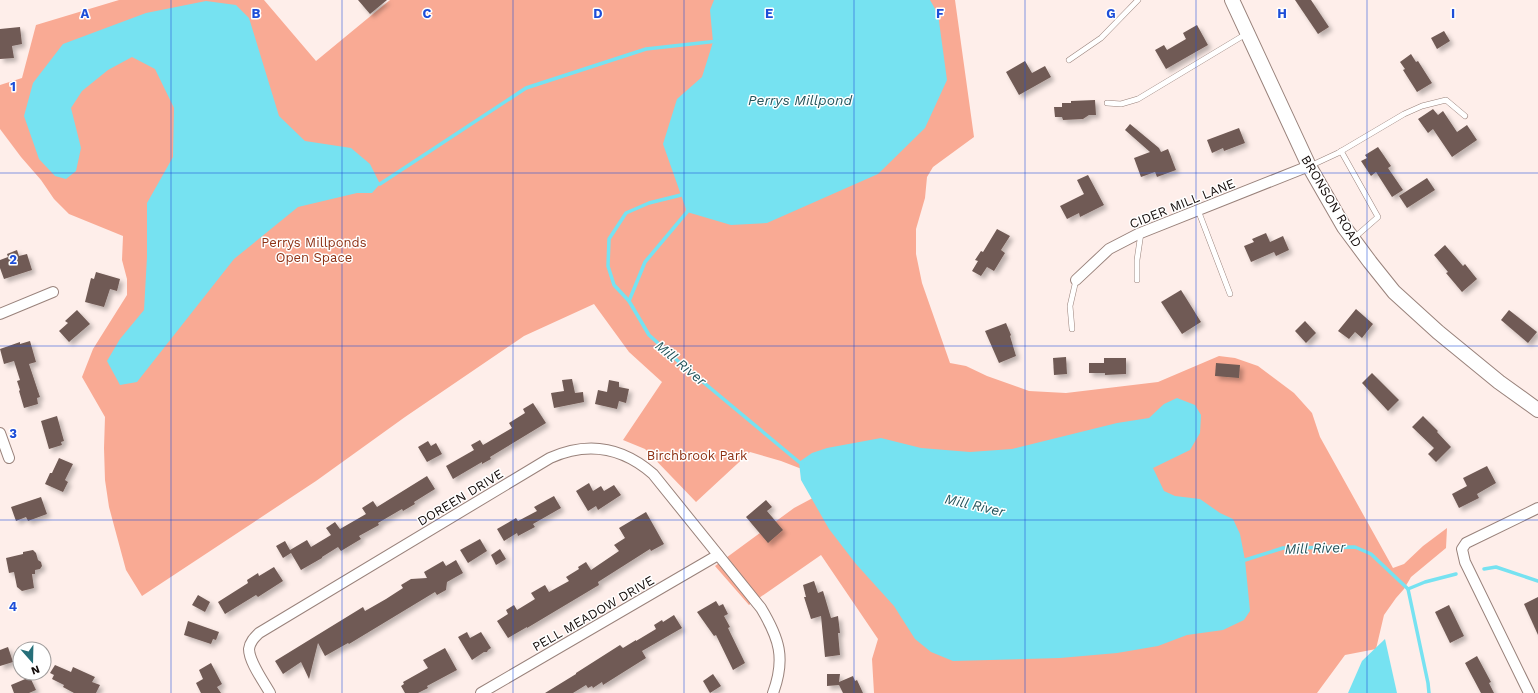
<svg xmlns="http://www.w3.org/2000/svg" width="1538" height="693" viewBox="0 0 1538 693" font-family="'Work Sans',sans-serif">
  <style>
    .green { fill: #f9aa94 }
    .water { fill: #76e2f1 }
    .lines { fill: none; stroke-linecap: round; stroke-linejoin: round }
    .stream { stroke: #76e2f1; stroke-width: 3.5 }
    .building { fill: #705a54; filter: url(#shadow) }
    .lane-casing { stroke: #99827b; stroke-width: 6 }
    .street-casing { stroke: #99827b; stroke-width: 12 }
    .secondary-casing { stroke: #99827b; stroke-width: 16 }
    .lane { stroke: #fff; stroke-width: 5 }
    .street { stroke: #fff; stroke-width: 10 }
    .secondary { stroke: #fff; stroke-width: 14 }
    .grid { fill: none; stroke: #1d4ed8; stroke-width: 1; stroke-opacity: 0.55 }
    .labels { text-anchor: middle; stroke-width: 3; stroke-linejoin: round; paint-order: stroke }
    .street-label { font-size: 13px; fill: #110907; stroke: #fff }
    .park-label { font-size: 13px; fill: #8e3215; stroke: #fff }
    .water-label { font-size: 14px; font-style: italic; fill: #25555c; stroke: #fff }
    .grid-label { font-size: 13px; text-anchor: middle; font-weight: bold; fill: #1d4ed8; stroke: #fff; stroke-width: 3; stroke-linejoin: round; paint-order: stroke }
  </style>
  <defs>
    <filter id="shadow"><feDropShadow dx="3.5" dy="3.5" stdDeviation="2" flood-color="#0004"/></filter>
  </defs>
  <rect width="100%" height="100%" fill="#feeeea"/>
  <path class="green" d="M119 0H264L316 61 390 0H955L974 137 933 167 927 177 925 198 916 229V254L922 283 950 363 966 366 987 376 1029 391 1066 393 1158 382 1219 356 1235 358 1258 366 1294 393 1312 413 1320 437 1325 446 1393 568 1404 564 1423 546 1447 528 1446 548 1411 577 1404 589 1396 598 1384 615 1376 649 1345 655 1317 693H874L872 659 878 639 821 555 749 605 715 566 794 508 824 492 820 476 781 461 750 452 696 502 645 449 623 440 662 382 629 352 594 304 524 336 405 417 316 481 142 596 126 570 109 507 105 480 104 448 105 417 82 377 93 349 127 295V279L122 260 123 236 69 214 54 199 41 180 21 157 0 129V85L22 78 36 25Z"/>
  <g class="water">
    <path d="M714 0H930L938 14 947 80 925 128 878 174 767 223 731 225 687 212 663 144 677 99 702 77 713 42 710 10Z"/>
    <path d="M206 1 236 5 249 18 279 116 305 141 351 148 370 164 380 184 372 193H357L298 207 234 259 137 382 120 385 107 361 120 339 144 310 147 257V203L173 157 174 108 155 69 132 57 108 70 82 91 71 108 81 148 76 171 66 179 55 176 39 159 24 116 33 83 63 44 146 13Z"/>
    <path d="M1177 398 1195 405 1201 415 1200 433 1190 450 1153 468 1164 491 1175 496 1200 499 1220 513 1233 519 1240 534 1245 560 1250 611 1244 620 1223 630 1187 635 1158 646 1117 653 1060 658 953 661 931 652 915 639 894 606 856 564 829 529 801 480 799 462 812 453 827 448 881 438 921 448 970 452 1012 449 1117 423 1149 418 1164 404Z"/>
    <path d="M1385 639 1397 693H1348L1362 661Z"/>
  </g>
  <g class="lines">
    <g class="stream">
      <path d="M380 184 526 88 646 49 718 41"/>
      <path d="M688 209 687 212 645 262 629 301 649 335 679 362 799 462 803 464"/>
      <path d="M629 301 614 285 608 266 609 239 626 213 649 203 681 195 683 193"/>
      <path d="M1241 559 1245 560 1283 548 1355 547 1371 554 1408 589 1428 683 1429 693"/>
      <path d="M1484 569 1496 567 1538 581"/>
      <path d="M1408 589 1425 582 1456 574"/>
    </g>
  </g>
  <g class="building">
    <path d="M358 0H387L370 14Z"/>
    <path d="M1295 0H1311L1329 27 1318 34Z"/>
    <path d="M1197 25 1208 45 1166 69 1155 50 1164 45 1167 50 1186 39 1183 33Z"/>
    <path d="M20 27 22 44 12 46 14 58 0 59V29Z"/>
    <path d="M1444 31 1450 41 1437 49 1431 38Z"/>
    <path d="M1411 54 1416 62 1418 61 1432 83 1417 92 1403 70 1405 69 1400 62Z"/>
    <path d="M1025 61 1032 73 1045 66 1051 77 1019 95 1006 72Z"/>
    <path d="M1095 100 1096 115H1089L1083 119 1063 120 1062 117H1055L1054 107H1062V103H1071V101Z"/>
    <path d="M1433 109 1438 115 1443 111 1457 132 1467 125 1477 140 1452 157 1433 129 1428 133 1418 119Z"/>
    <path d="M1130 124 1159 148 1161 152 1168 149 1176 170 1157 177 1155 172 1141 177 1134 158 1150 152 1125 130Z"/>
    <path d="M1239 128 1245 143 1224 151 1223 148 1212 153 1207 140Z"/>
    <path d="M1378 147 1391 166 1388 168 1403 190 1392 197 1376 172 1371 176 1361 161 1367 158 1365 155Z"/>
    <path d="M1088 175 1104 205 1080 217 1079 213 1067 219 1060 206 1084 194 1077 180Z"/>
    <path d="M1427 178 1435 190 1407 208 1399 196Z"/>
    <path d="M997 229 1010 236 1001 250 1005 253 994 271 987 267 981 276 972 271 978 261 975 260 981 251 983 252Z"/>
    <path d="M1266 233 1270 242 1283 236 1289 250 1276 256 1274 252 1251 262 1244 246 1254 242 1252 239Z"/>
    <path d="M1445 245 1463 266 1465 264 1477 279 1462 292 1446 273 1448 272 1434 255Z"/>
    <path d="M17 250 19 256 27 254 32 270 4 279 0 268V260L8 257 7 254Z"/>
    <path d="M96 272 120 279 117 291 110 289 104 307 85 302 91 278 94 279Z"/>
    <path d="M1181 290 1201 322 1182 334 1161 302Z"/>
    <path d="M1356 309 1373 324 1362 338 1355 332 1349 339 1338 331Z"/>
    <path d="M77 310 90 324 69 342 59 331 68 323 65 321Z"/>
    <path d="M1509 310 1537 332 1528 343 1501 320Z"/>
    <path d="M1305 321 1316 333 1306 343 1295 331Z"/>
    <path d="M1006 323 1011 335 1010 336 1016 356 999 363 985 331Z"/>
    <path d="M30 341 36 362 29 364 40 397 37 398 38 404 24 408 19 391 20 390 17 381 20 380 14 361 4 364 0 349 20 342V344Z"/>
    <path d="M1066 357 1067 374 1054 375 1053 358Z"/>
    <path d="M1104 358H1126V374L1105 375V373H1089V363H1104Z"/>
    <path d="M1216 363 1240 365 1239 378 1215 376Z"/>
    <path d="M1372 373 1399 400 1388 411 1362 383Z"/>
    <path d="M572 379 575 393 583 392 584 402 554 408 551 393 564 391 562 380Z"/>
    <path d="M609 380 619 382V387L629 389 626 403 619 401 617 409 595 404 598 390 607 392Z"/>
    <path d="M533 403 546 423 490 457 491 459 482 464V462L453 479 446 466 474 450 471 445 480 440 483 445 512 428 509 423 525 413 523 409Z"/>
    <path d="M57 416 64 441 61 442 62 445 49 449 41 421Z"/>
    <path d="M1423 416 1438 431 1437 432 1451 447 1436 462 1428 454 1434 448 1412 427Z"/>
    <path d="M428 441 431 446 436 443 442 454 427 462 418 447Z"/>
    <path d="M59 458 73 464 65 480 68 482 63 492 45 484 50 473H52Z"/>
    <path d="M1487 466 1496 483 1477 494 1479 498 1459 508 1452 494 1467 486 1463 478Z"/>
    <path d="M427 476 435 489 414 502 415 504 403 511 402 509 378 523 379 525 359 536 361 539 341 551 338 547 322 557V558L301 570 291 553 283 558 276 546 285 541 290 550 307 540 311 547 331 535 326 528 335 522 340 529 366 514 362 508 373 501 377 507Z"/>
    <path d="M589 483 593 491 601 486 604 491 614 485 621 495 598 510 596 506 588 511 576 491Z"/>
    <path d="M554 496 561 508 533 524 535 527 518 536 517 533 504 541 497 529 516 518 518 521 537 511 534 507Z"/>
    <path d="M41 497 47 514 28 521 26 517 16 521 11 507Z"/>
    <path d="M766 500 772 507 767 511 783 530 768 543 746 517Z"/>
    <path d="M646 512 664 544 651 551 650 549 598 582 599 585 527 628V627L508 638 497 621 508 614 506 610 514 605 517 610 535 599 531 593 545 585 549 592 569 581 566 577 579 569 578 567 586 562 591 570 619 551 614 545 625 538 619 528Z"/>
    <path d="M480 539 487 551 468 563 460 550Z"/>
    <path d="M500 549 506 559 496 565 491 555Z"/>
    <path d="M33 550 36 553 38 560 41 562 42 566 40 569 35 570V574H32L34 588 22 591 17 587 14 572 9 573 6 558 23 554V552Z"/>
    <path d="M456 560 463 573 447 582 446 590 437 595 435 592 349 644 348 643 325 656 318 643 309 679 301 662 283 674 275 661 363 607 365 611 386 599 403 588 401 585 411 579 427 578 424 572 443 561 446 566Z"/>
    <path d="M274 567 283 581 258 597 256 595 225 614 218 602 248 583 247 580 258 573 259 576Z"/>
    <path d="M814 581 818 593 823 591 831 618 838 616 840 633H838L840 655 825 657 821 616 811 619 804 597H806L803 585Z"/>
    <path d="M198 595 210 602 205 612 192 605Z"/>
    <path d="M1538 597V635L1524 604Z"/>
    <path d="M716 601 719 606 723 604 728 614 724 616 730 627 728 628 745 663 733 670 716 635 714 636 697 612Z"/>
    <path d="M1449 605 1464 636 1450 643 1435 612Z"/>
    <path d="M674 615 682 628 642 651 646 658 603 685 602 682 593 688 592 686 588 688 586 685 573 693H545L576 674V673L620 645 623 648 636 640V641L656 629 654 625 662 620 663 622Z"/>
    <path d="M188 621 219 632 216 640 213 639 211 644 184 635Z"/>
    <path d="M467 632 470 638 481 632 491 648 488 650 487 652H484L472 660 458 637Z"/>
    <path d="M8 647 13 662 0 666V650Z"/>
    <path d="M445 648 457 670 427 686 428 688 418 693H405L401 686 404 684 403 682 428 668 423 660Z"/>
    <path d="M1477 656 1491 682 1489 683 1494 693H1481L1465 663Z"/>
    <path d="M211 663 222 684 217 687 221 693H201L196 683 203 679 199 670Z"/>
    <path d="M55 665 71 672 73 667 95 677 92 682 100 685 96 693H74L63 687 64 685 52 679 54 675 50 673Z"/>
    <path d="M713 674 721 686 710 693 703 681Z"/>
    <path d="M827 674H840L839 682 853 676 855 681 857 680 863 693H843L839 685 827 686Z"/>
    <path d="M30 677 36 690 29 693H14L11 685Z"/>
  </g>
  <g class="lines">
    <g class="lane-casing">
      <g id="lane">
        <path d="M1069 60 1101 38 1138 0"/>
        <path d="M1107 103 1121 104 1138 99 1246 34"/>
        <path d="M1341 151 1378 217 1354 238"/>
        <path d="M1310 166 1338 153 1404 114 1422 106 1446 100 1465 116"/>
        <path d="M1198 210 1230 294"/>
        <path d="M1137 280V260L1141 233"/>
        <path d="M1072 329 1070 306 1076 280"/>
      </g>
    </g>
    <g class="street-casing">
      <g id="street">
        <path d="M1076 280 1109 249 1138 234 1309 166"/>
        <path d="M0 314 53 292"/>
        <path d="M0 433 9 458"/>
        <path d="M270 693C264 682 249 662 249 649 250 642 254 638 259 633L550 458C588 441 622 447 653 474L761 608C779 638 786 658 773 693"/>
        <path d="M481 693 718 555"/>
        <path d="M1529 693 1465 562 1462 549 1466 543 1538 508"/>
      </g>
    </g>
    <g class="secondary-casing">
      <path id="secondary" d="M1232 0 1309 166 1344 227 1370 262 1394 292 1438 332 1499 382 1538 410"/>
    </g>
    <use href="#lane" class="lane"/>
    <use href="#street" class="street"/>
    <use href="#secondary" class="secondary"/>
  </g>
  <path class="grid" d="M171 0V693M342 0V693M513 0V693M684 0V693M854 0V693M1025 0V693M1196 0V693M1367 0V693M0 173H1538M0 346H1538M0 520H1538"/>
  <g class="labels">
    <g class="street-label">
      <text transform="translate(1332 201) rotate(59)" y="5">BRONSON ROAD</text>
      <text transform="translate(1182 203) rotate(-22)" y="5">CIDER MILL LANE</text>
      <text transform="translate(460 497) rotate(-31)" y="5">DOREEN DRIVE</text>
      <text transform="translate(593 613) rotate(-30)" y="5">PELL MEADOW DRIVE</text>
    </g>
    <g class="park-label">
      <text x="314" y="247">Perrys Millponds<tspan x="314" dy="15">Open Space</tspan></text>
      <text x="697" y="460">Birchbrook Park</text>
    </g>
    <g class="water-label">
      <text x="800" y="105">Perrys Millpond</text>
      <text transform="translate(681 363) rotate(40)" y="5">Mill River</text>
      <text transform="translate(975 505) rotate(13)" y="5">Mill River</text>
      <text transform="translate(1315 548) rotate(-2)" y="5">Mill River</text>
    </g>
  </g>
  <g class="grid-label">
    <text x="85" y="18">A</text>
    <text x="256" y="18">B</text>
    <text x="427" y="18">C</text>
    <text x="598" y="18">D</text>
    <text x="769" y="18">E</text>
    <text x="940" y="18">F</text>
    <text x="1111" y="18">G</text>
    <text x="1282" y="18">H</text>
    <text x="1453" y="18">I</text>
    <text x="13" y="91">1</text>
    <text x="13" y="264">2</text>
    <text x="13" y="438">3</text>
    <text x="13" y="611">4</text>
  </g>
  <g transform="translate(32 661) rotate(160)"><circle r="19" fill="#ffffff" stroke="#a09d9c"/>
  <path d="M0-3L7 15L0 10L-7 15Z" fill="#266f79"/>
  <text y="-6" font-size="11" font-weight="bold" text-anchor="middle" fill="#110907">N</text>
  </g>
</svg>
